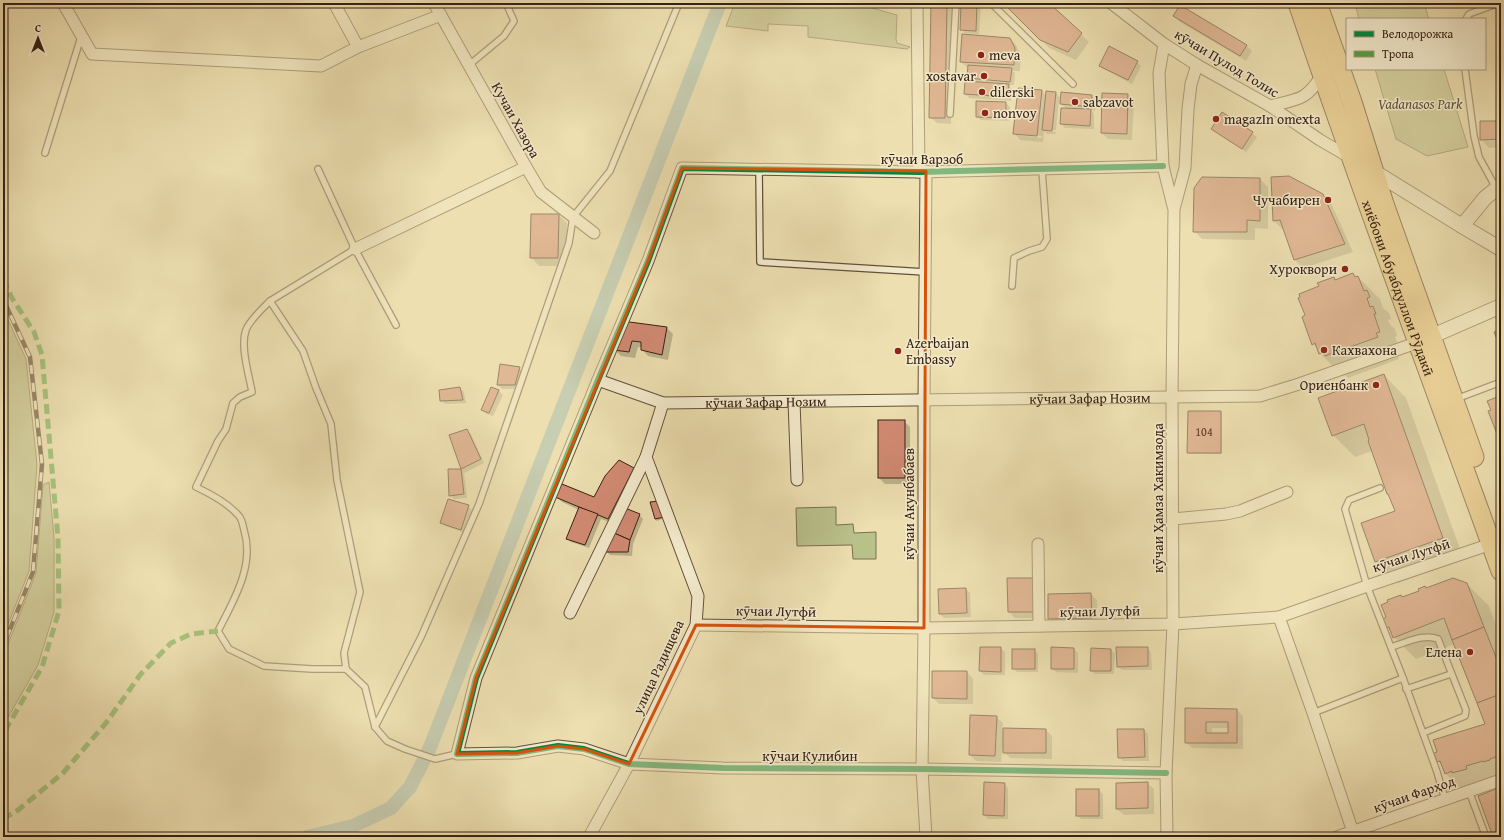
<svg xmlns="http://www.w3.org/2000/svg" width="1504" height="840" viewBox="0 0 1504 840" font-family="'Gentium Book Plus',serif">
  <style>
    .green { fill: #b9c18b; stroke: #78704f }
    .shadow { fill: #0003; fill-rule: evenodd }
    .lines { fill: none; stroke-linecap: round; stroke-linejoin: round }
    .canal { stroke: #9bbbb3; stroke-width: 14 }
    .building { fill: #d18a72; stroke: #362013; fill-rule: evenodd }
    .service-casing { stroke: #64503a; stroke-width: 8 }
    .minor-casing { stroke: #64503a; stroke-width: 13 }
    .tertiary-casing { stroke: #64503a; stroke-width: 16 }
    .trunk-casing { stroke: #362013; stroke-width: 21 }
    .service { stroke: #f3eacc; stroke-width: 5.5 }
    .minor { stroke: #f3eacc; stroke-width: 11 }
    .tertiary { stroke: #f3eacc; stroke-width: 14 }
    .trunk { stroke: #e6c078; stroke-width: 19 }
    .rail-casing { stroke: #362013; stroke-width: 4.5 }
    .rail { stroke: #f3eacc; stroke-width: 3; stroke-dasharray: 9; stroke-linecap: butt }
    .quiet { stroke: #53a23f; stroke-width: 5; stroke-dasharray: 10 5; stroke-linecap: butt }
    .cycleway-casing { stroke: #f3eacc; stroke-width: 8 }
    .cycleway { stroke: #00873e; stroke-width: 6 }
    .marked { fill: none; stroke: #d6530d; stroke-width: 3; stroke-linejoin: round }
    .poi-dot { fill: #8f2418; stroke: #f3eacc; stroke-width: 1.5 }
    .labels { text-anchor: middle; stroke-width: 3; stroke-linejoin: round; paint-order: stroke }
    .number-label { font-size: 12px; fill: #5d3a2b }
    .poi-label { font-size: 14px; fill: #362013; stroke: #f3eacc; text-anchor: start }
    .street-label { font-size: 14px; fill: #362013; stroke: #f3eacc }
    .park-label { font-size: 14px; font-style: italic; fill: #5d5037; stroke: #f3eacc }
  </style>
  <rect width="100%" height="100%" fill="#eddfb0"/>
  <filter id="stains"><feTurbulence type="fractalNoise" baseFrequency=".005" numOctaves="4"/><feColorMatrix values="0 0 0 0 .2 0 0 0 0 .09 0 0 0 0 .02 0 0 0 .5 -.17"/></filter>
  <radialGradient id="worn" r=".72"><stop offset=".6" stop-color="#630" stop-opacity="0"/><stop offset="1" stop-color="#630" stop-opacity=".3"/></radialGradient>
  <g class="green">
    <path d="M735 3H815L831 8 832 3H854L897 15 896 39 897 43 910 47 907 49 808 37V26L768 24V31L726 26Z"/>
    <path d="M1355 3H1424L1429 19H1359Z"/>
    <path d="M1375 69H1444L1468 147 1427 156 1396 139Z"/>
    <path d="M3 309 26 359 37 465 29 571 3 637Z"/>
    <path d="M49 482 54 538V612L38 665 3 726V657L36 573 43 485Z"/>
    <path d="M836 507V525L853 524 854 533 876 532V559H853L852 545 797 546 796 508Z"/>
  </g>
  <g class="shadow">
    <path d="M932 3H953L951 124 937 123 930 117Z"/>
    <path d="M962 3H981L979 34 965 33 961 29Z"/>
    <path d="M1005 3H1048L1089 42 1076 60 1049 48Z"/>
    <path d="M1174 16 1246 45 1252 51 1246 61 1180 22Z"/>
    <path d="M1010 38 1016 45 1021 55 1020 71H1012L1015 73 1014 85H1008L1012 89 1011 101 969 98 965 94 972 82 968 78V68L961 62Z"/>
    <path d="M1137 62 1141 66 1132 84 1104 69 1100 65Z"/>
    <path d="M1042 91 1046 96 1056 93 1061 99 1092 96 1096 100 1095 111 1091 110 1094 114V129L1065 128 1061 124 1066 109 1059 102 1056 130 1046 129V131L1056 132 1055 134H1047L1044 131 1043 142 1020 140 1014 133ZM1019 133 1042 136V138L1019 135Z"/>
    <path d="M1127 95 1134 101 1132 140 1108 139 1102 133Z"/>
    <path d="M1006 103 1010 107 1009 121 981 120 977 116Z"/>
    <path d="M1222 113 1257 137 1246 152 1212 128Z"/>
    <path d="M1501 122V147L1489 148 1481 139Z"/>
    <path d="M1272 178 1322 194 1331 203 1353 252 1303 268 1295 260 1284 229H1282L1274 221Z"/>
    <path d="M1260 179 1268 187V229L1255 228V240L1202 239 1194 231Z"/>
    <path d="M559 215 567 223 566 266H539L531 257Z"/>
    <path d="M1353 275 1356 278 1358 277 1380 299 1383 308 1389 313 1391 319 1388 320 1390 325 1395 329 1397 336 1395 337 1402 354 1398 355 1399 359 1348 378 1345 375 1342 376 1320 353 1319 350 1313 344 1306 316 1320 287 1334 278 1337 281Z"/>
    <path d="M623 323 667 328 673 334 668 360 648 356 642 349V347H638L635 358 621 356 615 350Z"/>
    <path d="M501 366 519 368 523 372 518 389H502L498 385Z"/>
    <path d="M1384 375 1406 398 1464 560 1398 583 1376 561 1396 512 1391 497 1387 494 1372 451 1355 457 1333 435Z"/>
    <path d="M460 388 464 392 466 403 445 404 441 400Z"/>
    <path d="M492 388 499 391 503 395 493 416 486 414 482 410Z"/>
    <path d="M1220 412 1222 413V454H1189L1188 453Z"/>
    <path d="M904 421 910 427V484H885L879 478Z"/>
    <path d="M467 430 471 434 484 463 464 473 467 498 454 499 450 495 449 470H462L450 436Z"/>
    <path d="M620 462 634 468 640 475 615 524 601 519 589 548 571 542 567 538 579 510 562 502 556 496 594 498Z"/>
    <path d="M661 503 665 518 657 521 655 519Z"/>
    <path d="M468 506 472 510 465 533 445 526 441 522Z"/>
    <path d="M639 515 643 519 633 544 632 556 610 555 606 551Z"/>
    <path d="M1008 579 1041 618H1015L1009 612Z"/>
    <path d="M1466 583 1489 606 1501 638V784L1487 788 1488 791 1475 795H1468L1445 773 1444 767 1438 761 1486 724 1455 644 1416 659 1394 637 1392 632 1387 627 1388 618 1401 596 1403 598 1426 589Z"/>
    <path d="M966 589 970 593 971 617 944 618 940 614Z"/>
    <path d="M1091 594 1097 600V624L1056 625 1049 618Z"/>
    <path d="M981 648H1001L1005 652V675H984L980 671Z"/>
    <path d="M1147 648 1151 652 1152 670H1122L1118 666Z"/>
    <path d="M1074 649 1078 653V673L1056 672 1052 668Z"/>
    <path d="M1034 650 1038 654V672H1017L1013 668Z"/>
    <path d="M1111 650 1115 654 1114 674H1095L1091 670Z"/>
    <path d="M967 672 973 679V704H939L933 698Z"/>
    <path d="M1186 709 1237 710 1243 716V749L1192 748 1186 742ZM1212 728H1229V734H1212Z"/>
    <path d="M996 717 1003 723 1002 729 1046 730 1052 736V759L1010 758 1002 750 1001 762 976 761 970 755Z"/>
    <path d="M1118 730H1144L1148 734 1149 761H1123L1119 757Z"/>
    <path d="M1147 783 1154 789V814L1124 815 1117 809Z"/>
    <path d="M1004 784 1008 788V819H988L984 815Z"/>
    <path d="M1099 790 1103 794V819H1081L1077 815Z"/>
  </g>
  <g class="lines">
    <path class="canal" d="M307 837 353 826 391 808 410 787 429 750 720 3"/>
  </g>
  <g class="building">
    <path d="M931 3H947L945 118H929Z"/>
    <path d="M961 3H977L976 31 960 30Z"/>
    <path d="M1003 3H1049L1082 33 1068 52 1040 40Z"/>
    <path d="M1180 5 1247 45 1240 56 1173 16Z"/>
    <path d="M962 34 1010 38 1015 48 1014 65 960 62Z"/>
    <path d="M1109 46 1138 61 1128 80 1099 66Z"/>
    <path d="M968 65 1012 68 1010 82 967 78Z"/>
    <path d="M965 81 1009 84 1008 97 964 94Z"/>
    <path d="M1018 88 1042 90 1037 136 1013 134Z"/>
    <path d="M1046 91 1056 92 1052 131 1042 130Z"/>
    <path d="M1061 92 1092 95 1091 107 1060 104Z"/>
    <path d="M1102 93 1128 94 1127 134 1101 133Z"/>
    <path d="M976 101 1006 102V118L976 117Z"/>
    <path d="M1061 108 1091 109 1090 126 1060 124Z"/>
    <path d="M1222 112 1253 132 1242 149 1211 129Z"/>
    <path d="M1480 121H1501V139L1480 140Z"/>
    <path d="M1289 176 1323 194 1345 244 1294 260 1280 220 1273 221 1271 177Z"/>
    <path d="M1202 177 1260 178V221L1247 220V232H1193L1194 188Z"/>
    <path d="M531 214H559L558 258H530Z"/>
    <path d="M1353 273 1355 277 1358 276 1364 291 1367 290 1370 297 1367 298 1370 307 1373 306 1376 314H1374L1380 332 1376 333 1378 337 1325 356 1324 352 1319 354 1315 343 1312 345 1302 317 1305 315 1298 298 1300 297 1299 294 1319 286 1317 283 1334 277 1335 280Z"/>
    <path d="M622 321 667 327 662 355 641 350V342L632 341 629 352 614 350Z"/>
    <path d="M1501 329V349L1494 332Z"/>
    <path d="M500 364 520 367 515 385H497Z"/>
    <path d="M1384 374 1443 538 1375 562 1361 523 1395 511 1388 494H1387L1368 441 1369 440 1364 424 1332 436 1318 398Z"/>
    <path d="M460 387 463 400 440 401 439 390Z"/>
    <path d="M491 387 499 390 489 413 481 410Z"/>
    <path d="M1501 393V438L1499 439 1488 411 1491 410 1487 401 1497 397 1496 395Z"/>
    <path d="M1188 411H1221V453H1187Z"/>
    <rect x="878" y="420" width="27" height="58"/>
    <path d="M467 429 481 459 461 469 449 435Z"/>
    <path d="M619 460 634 468 608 519 555 497 562 484 594 497 605 476Z"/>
    <path d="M448 469H461L464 494 449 496Z"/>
    <path d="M448 499 469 505 461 530 440 523Z"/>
    <path d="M659 501 664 517 655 519 650 502Z"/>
    <path d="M579 507 598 514 585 545 566 539Z"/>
    <path d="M625 508 640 514 630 540 614 533Z"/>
    <path d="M614 533 630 540 628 552H605Z"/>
    <path d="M1007 578H1035V612H1008Z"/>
    <path d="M1453 578 1467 583 1484 627 1452 640 1444 618 1393 638 1389 627 1386 628 1383 619 1386 617 1381 605 1388 602 1387 600 1401 595 1402 597 1419 591 1418 589 1425 586 1426 588Z"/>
    <path d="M966 588 967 613 939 614 938 589Z"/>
    <path d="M1091 593 1092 618 1048 619V594Z"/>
    <path d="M1484 627 1501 670V694L1477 703 1452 640Z"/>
    <path d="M980 647H1001V672L979 671Z"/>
    <path d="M1051 647 1074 648V669H1051Z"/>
    <path d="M1116 647H1148V666L1117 667Z"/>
    <path d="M1091 648 1111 649V671H1090Z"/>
    <rect x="1012" y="649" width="23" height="20"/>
    <path d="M932 671H967V699L932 698Z"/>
    <path d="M1501 694V755L1490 759V760L1483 762V761L1466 766 1467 769 1452 773V771L1445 774 1440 761 1437 762 1434 753 1437 752 1433 740 1485 724 1477 703Z"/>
    <path d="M1185 708 1237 709V743H1185ZM1206 722H1228V733H1206Z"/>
    <path d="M970 715 997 716 995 756 969 755Z"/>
    <path d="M1003 728 1046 729V753H1003Z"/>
    <path d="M1117 729H1144L1145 757 1118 758Z"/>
    <path d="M984 782 1005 783 1004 816 983 815Z"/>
    <path d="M1148 782V808L1116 809V783Z"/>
    <path d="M1501 787V837H1493L1478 796Z"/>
    <rect x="1076" y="789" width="23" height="27"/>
  </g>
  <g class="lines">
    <g class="service-casing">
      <g id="service">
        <path d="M991 3 1073 84"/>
        <path d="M1466 19 1469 14 1499 3"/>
        <path d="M469 65 504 36 514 21 506 3"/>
        <path d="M1465 69 1474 136 1479 157 1496 188"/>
        <path d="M950 114 956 3"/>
        <path d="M45 153 81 37"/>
        <path d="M318 169 355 249 270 301 303 351 316 388 331 424 337 480 360 592 344 653 346 669 365 687 375 727 387 741 405 749 435 759 457 754"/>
        <path d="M759 169 760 262 925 272"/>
        <path d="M355 249 396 325"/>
        <path d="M1012 286 1014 258 1029 251 1042 247 1047 239 1042 170"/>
        <path d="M270 301C263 308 249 321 246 330 240 346 249 375 252 392L240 397 233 403 226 429 218 441 196 487C211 494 228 503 239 516 242 519 243 526 244 530 255 565 234 600 218 631L229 649 264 666 312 669H346"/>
        <path d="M1456 399 1501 382"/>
        <path d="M1391 647C1406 643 1423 633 1438 639L1466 710 1465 716 1423 733"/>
        <path d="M1403 678 1437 772 1445 799"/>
        <path d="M1406 689 1451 674"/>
        <path d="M1313 713 1403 678 1367 586 1345 509 1349 500 1380 488"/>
        <path d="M375 727 421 637 479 504 569 243 573 217 610 171 679 3"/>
        <path d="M1469 791 1486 837"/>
      </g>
    </g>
    <g class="minor-casing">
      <g id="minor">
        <path d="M63 3 92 54 321 66 358 47 441 15"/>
        <path d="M334 3 358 47"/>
        <path d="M434 3 526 167 541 192 594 233"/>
        <path d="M917 3 919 172"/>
        <path d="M1111 3 1164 44 1197 65 1270 106 1320 140 1351 158"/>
        <path d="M1164 44 1159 73 1163 166 1173 206"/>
        <path d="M1270 106C1298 99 1306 101 1322 75"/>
        <path d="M1163 166 919 172 682 168 648 261 598 380 476 678 457 754 517 753 558 746 584 749 629 764 723 768 922 769 1166 773"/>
        <path d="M926 171 924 400V628L922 769 926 837"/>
        <path d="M355 249 526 167"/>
        <path id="s1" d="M598 380 663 403 1260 396 1299 384 1419 342"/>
        <path d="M794 402 797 480"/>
        <path d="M1173 519 1226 514 1240 511 1287 492"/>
        <path d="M1038 544 1039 626"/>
        <path d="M570 613 646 457 663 403"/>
        <path d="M1279 617 1313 713 1353 832"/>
        <path d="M696 625 924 628 1173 624 1279 617 1367 586 1491 544"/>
        <path d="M589 837 629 764 696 625 698 596 646 457"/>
        <path d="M1167 837 1166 773 1173 624 1172 397 1174 209 1185 168 1188 109 1191 84 1197 65"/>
        <path d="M1337 837 1501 780"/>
      </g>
    </g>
    <g class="tertiary-casing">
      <g id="tertiary">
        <path d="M1370 169 1462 226 1501 249"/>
        <path d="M1462 226 1485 198 1501 185"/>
        <path d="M1423 340 1501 306"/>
      </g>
    </g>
    <g class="trunk-casing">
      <g id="trunk">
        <path id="s2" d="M1298 3C1362 194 1433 382 1501 571"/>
        <path d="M1317 3 1352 102 1384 204 1474 457"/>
      </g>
    </g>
    <use href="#service" class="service"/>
    <use href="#minor" class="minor"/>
    <use href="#tertiary" class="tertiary"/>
    <use href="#trunk" class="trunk"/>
    <g class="rail-casing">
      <path id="rail" d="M3 299 30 357 42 464 33 572 3 647"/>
    </g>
    <use href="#rail" class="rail"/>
    <g class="quiet">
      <path d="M3 279 12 298 34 332 42 355 58 538 59 611 42 667 3 734"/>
      <path d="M3 819 18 810 63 773 106 723 140 675 171 643 191 634 218 631"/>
    </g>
    <g class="cycleway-casing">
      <path id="cycleway" d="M1163 166 919 172 682 168 648 261 598 380 476 678 457 754 517 753 558 746 584 749 629 764 723 768 922 769 1166 773"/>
    </g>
    <use href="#cycleway" class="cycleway"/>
  </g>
  <path d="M0 0H1504V840H0ZM682 168 926 171 924 628 696 625 629 764 584 749 558 746 517 753 457 754 476 678 648 261Z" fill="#eddfb0" fill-opacity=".55" fill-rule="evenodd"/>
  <path class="marked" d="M682 168 926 171 924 628 696 625 629 764 584 749 558 746 517 753 457 754 476 678 648 261Z"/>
  <g class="poi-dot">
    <circle cx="981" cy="55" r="4"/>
    <circle cx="984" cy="76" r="4"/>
    <circle cx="982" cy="92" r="4"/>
    <circle cx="1075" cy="102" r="4"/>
    <circle cx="985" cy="113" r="4"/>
    <circle cx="1216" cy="119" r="4"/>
    <circle cx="1328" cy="200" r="4"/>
    <circle cx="1345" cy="269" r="4"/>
    <circle cx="1324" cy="350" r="4"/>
    <circle cx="898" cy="351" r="4"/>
    <circle cx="1376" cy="385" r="4"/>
    <circle cx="1470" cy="652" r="4"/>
  </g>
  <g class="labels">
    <g class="number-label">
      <text x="1204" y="436">104</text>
    </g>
    <g class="poi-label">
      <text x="989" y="60">meva</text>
      <text x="976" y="81" text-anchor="end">xostavar</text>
      <text x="990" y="97">dilerski</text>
      <text x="1083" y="107">sabzavot</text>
      <text x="993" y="118">nonvoy</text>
      <text x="1224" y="124">magazIn omexta</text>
      <text x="1320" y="205" text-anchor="end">Чучабирен</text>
      <text x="1337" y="274" text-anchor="end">Хуроквори</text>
      <text x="906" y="348">Azerbaijan<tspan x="906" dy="16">Embassy</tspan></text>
      <text x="1332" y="355">Кахвахона</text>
      <text x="1368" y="390" text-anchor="end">Ориенбанк</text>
      <text x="1462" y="657" text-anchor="end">Елена</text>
    </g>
    <g class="street-label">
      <text transform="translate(1227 63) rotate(31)" y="5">кӯчаи Пулод Толис</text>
      <text transform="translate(516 120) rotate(61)" y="5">Кучаи Хазора</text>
      <text x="922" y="164">кӯчаи Варзоб</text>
      <text dy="5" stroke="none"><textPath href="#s2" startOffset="302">хиёбони Абуабдуллои Рӯдакӣ</textPath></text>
      <text dy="5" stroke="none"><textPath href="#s1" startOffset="496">кӯчаи Зафар Нозим</textPath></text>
      <text dy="5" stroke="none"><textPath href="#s1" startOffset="172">кӯчаи Зафар Нозим</textPath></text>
      <text transform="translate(1158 498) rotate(-90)" y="5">кӯчаи Ҳамза Хакимзода</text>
      <text transform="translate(909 504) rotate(-90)" y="5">кӯчаи Акунбабаев</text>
      <text transform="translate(1411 555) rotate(-18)" y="5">кӯчаи Лутфӣ</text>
      <text transform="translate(776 611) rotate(1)" y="5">кӯчаи Лутфӣ</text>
      <text transform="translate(1100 611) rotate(-1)" y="5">кӯчаи Лутфӣ</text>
      <text transform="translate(658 667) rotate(-65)" y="5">улица Радищева</text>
      <text x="810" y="761">кӯчаи Кулибин</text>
      <text transform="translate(1414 794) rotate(-19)" y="5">кӯчаи Фарҳод</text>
    </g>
    <g class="park-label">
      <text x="1420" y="109">Vadanasos Park</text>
    </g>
  </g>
  <rect width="1504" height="840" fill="none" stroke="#eddfb0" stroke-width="16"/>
  <rect x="4" y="4" width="1496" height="832" fill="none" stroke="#362013" stroke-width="2"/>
  <rect x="8" y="8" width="1488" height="824" fill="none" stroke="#362013"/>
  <rect x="1346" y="18" width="140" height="52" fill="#f3eacc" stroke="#a79982"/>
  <rect x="1354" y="31" width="20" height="6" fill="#00873e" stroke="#a79982"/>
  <text x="1382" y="38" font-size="12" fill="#362013">Велодорожка</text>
  <rect x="1354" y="51" width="20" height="6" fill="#53a23f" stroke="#a79982"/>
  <text x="1382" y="58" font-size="12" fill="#362013">Тропа</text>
  <g transform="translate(38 38)" stroke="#f3eacc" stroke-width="3" paint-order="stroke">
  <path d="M0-3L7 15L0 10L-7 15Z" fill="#362013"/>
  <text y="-6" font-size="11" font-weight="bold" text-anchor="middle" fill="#362013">С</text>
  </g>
  <rect width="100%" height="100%" filter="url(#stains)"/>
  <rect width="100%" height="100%" fill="url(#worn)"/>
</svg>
